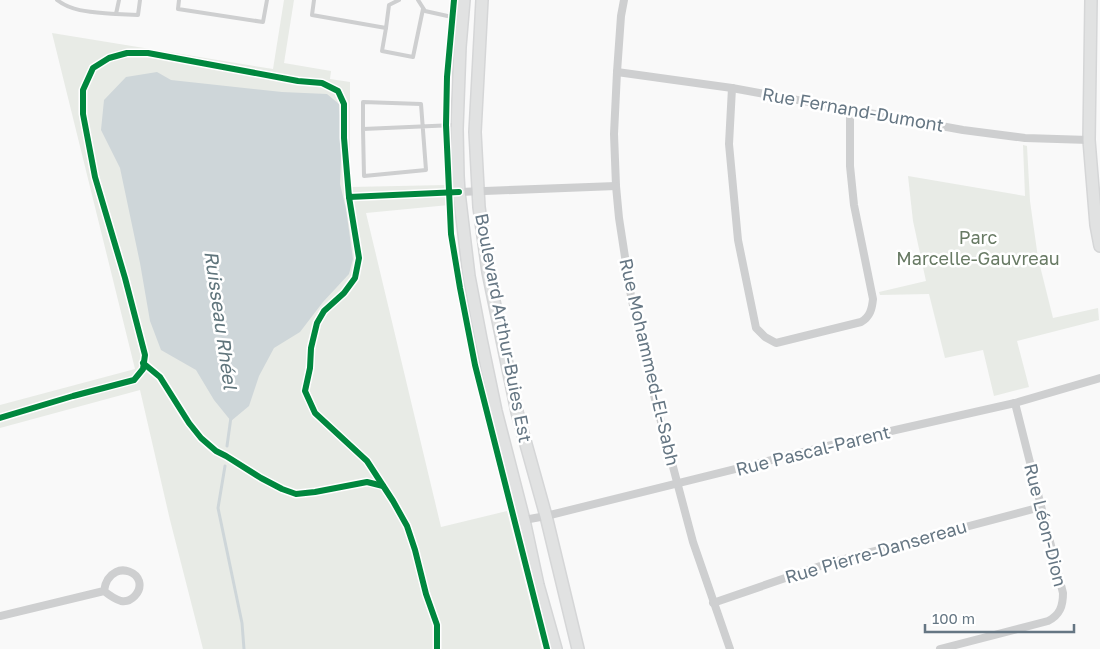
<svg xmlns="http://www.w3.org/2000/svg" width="1100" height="649" viewBox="0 0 1100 649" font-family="'Golos Text',sans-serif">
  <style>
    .green { fill: #e8ebe6 }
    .water { fill: #ced6d9 }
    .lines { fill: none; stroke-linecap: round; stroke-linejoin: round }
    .stream { stroke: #ced6d9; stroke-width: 3 }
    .secondary-casing { stroke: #d5d6d7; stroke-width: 14 }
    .lane { stroke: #cecfd0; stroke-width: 4 }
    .street { stroke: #cecfd0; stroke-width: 8 }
    .secondary { stroke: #e1e2e2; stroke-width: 11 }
    .cycleway-casing { stroke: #fff; stroke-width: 9 }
    .cycleway { stroke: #00873e; stroke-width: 6 }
    .labels { text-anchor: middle; stroke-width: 5; stroke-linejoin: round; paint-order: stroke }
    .street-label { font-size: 18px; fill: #657683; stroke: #fff }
    .park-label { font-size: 18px; fill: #687a64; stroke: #fff }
    .water-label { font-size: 19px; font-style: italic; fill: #60757c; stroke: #fff }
  </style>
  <rect width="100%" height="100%" fill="#f9f9f9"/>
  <g class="green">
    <path d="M284 0H294L284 63 331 71 330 79 350 82V187L446 185 449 205 366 213 441 527 507 511 542 649H203L170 520 140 390 0 428V405L135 369 52 33 273 69Z"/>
    <path d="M1023 145 1027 146 1030 201 1038 258 1053 318 1098 308 1099 320 1017 341 1029 387 994 396 983 350 945 358 929 294 880 295 879 292 926 281 913 221 908 176 1025 196Z"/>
  </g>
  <path class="water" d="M157 72 171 80 282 92 327 94 339 104 342 139 340 184 346 209 353 259 349 274 323 302 300 332 274 348 259 376 249 406 231 421 214 400 196 370 161 350 150 321 140 263 120 168 101 130 104 100 126 77Z"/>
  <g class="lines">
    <g class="stream">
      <path d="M227 446 231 417"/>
      <path d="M225 466 218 508 242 623 244 649"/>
    </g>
    <g class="secondary-casing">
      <g id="secondary">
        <path d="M464 0 460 47 457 129 458 176 459 192 469 276 481 339 496 411 524 520 538 585 556 649"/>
        <path d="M482 0 475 132 479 207 488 272 517 412 546 516 578 649"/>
        <path d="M1091 0 1089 140 1096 225 1100 246"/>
      </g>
    </g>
    <g class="lane">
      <path d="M57 0C74 13 95 12 116 14L119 0"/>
      <path d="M179 0 178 9 263 22 267 0"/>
      <path d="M314 0 312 15 386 28 389 5 399 0"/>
      <path d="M418 0 425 11 461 19"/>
      <path d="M116 14 138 15 140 0"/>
      <path d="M386 28 382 51 413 57 423 9"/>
      <path d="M363 129V102L421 104 426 170 364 176 363 129 455 125"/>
    </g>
    <g class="street">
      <path d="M624 0 621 16 617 72 614 134 616 186 619 218 631 296 651 384 693 542 730 649"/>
      <path d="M617 72 732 88 963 130 1025 138 1089 140"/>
      <path d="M732 88 729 144 738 240 756 328 765 337 776 343 861 322C870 317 872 309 873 299L854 205 850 166V110"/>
      <path d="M459 192 616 186"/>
      <path d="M524 520 546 516 860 438 1015 403 1100 378"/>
      <path d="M713 603 829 563 1041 507"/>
      <path d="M0 616 104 591C109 595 114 599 121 601 131 603 142 592 139 581 136 572 124 568 116 572 108 576 105 583 104 591"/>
      <path d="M940 649 1048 621C1060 615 1063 606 1063 593L1015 403"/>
    </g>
    <use href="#secondary" class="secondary"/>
    <g class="cycleway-casing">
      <g id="cycleway">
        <path d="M454 0 447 77 446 125 451 234 460 288 475 365 547 649"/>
        <path d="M349 197 359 258 355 278 344 293 324 311 317 323 311 348 310 368 305 391 315 413 367 461 393 501 407 526 415 550 426 594 437 625V649"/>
        <path d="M143 363 160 377 189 423 201 438 216 451 226 456 261 478 282 489 296 494 315 492 367 482 383 486"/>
        <path d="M0 418 73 396 134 380 143 369 145 355 125 278 95 177 83 114V90L93 68 109 58 127 53H148L298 81 322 83 338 91 344 104V138L349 197 459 192"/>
      </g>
    </g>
    <use href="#cycleway" class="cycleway"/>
  </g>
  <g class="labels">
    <g class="street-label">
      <text transform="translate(853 110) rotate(10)" y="6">Rue Fernand-Dumont</text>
      <text transform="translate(503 328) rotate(79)" y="6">Boulevard Arthur-Buies Est</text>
      <text transform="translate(649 362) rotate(77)" y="6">Rue Mohammed-El-Sabh</text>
      <text transform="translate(813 451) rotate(-14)" y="6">Rue Pascal-Parent</text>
      <text transform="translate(1045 525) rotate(76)" y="6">Rue Léon-Dion</text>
      <text transform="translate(876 552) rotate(-16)" y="6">Rue Pierre-Dansereau</text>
    </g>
    <g class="park-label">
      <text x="978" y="244">Parc<tspan x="978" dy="21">Marcelle-Gauvreau</tspan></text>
    </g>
    <g class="water-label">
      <text transform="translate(221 320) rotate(82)" y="7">Ruisseau Rhéel</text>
    </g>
  </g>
  <path d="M925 624v8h149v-8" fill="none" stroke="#657683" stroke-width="2.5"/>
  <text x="932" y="624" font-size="15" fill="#657683" stroke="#ffffff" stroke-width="4" paint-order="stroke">100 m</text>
</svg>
